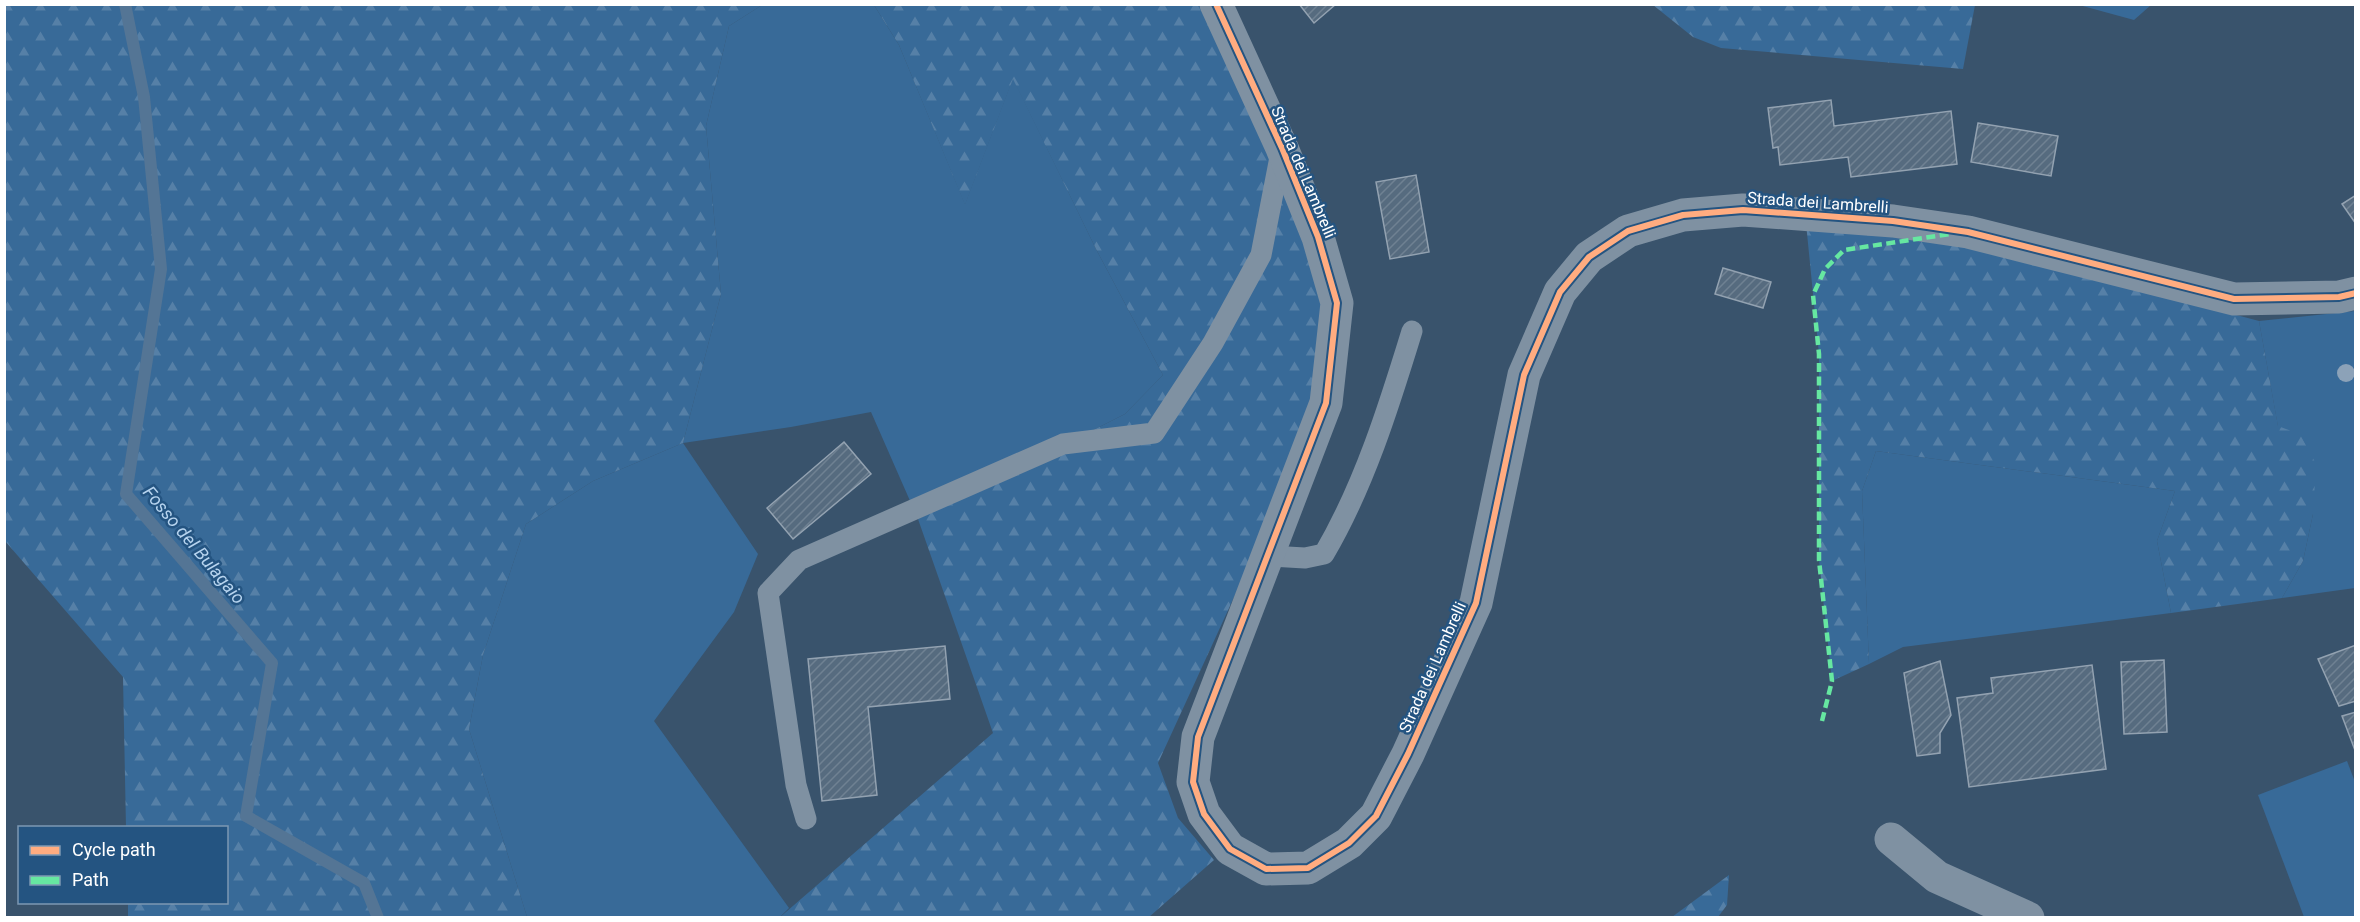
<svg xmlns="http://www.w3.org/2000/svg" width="2360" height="922" viewBox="0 0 2360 922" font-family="Roboto,sans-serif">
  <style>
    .grass { fill: #386a98 }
    .forest { fill: url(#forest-firs) }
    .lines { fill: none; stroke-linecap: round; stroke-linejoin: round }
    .stream { stroke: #547595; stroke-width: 12 }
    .building { fill: url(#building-hatch); stroke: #93a2b1; stroke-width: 1.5 }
    .service { stroke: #7f91a2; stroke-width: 21 }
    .minor { stroke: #7f91a2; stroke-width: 33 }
    .quiet { stroke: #66e7a1; stroke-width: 4.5; stroke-dasharray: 9 4.5; stroke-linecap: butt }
    .cycleway-casing { stroke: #245481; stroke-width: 10 }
    .cycleway { stroke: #ffac80; stroke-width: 6 }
    .tree { fill: #8ca2b8 }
    .labels { text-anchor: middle; stroke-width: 5; stroke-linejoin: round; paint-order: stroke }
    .street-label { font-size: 16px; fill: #fff; stroke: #245481 }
    .water-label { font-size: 18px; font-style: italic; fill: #b7d4ef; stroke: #245481 }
  </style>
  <defs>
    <pattern id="forest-firs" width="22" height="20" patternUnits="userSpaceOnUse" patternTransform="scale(1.5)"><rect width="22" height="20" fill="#386a98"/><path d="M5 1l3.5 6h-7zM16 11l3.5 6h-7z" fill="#5680a7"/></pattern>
    <pattern id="building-hatch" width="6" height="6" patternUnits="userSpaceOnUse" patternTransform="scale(1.5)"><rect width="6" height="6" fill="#566b7f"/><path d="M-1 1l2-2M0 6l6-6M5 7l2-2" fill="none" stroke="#6f8192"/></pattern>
  </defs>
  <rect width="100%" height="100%" fill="#39536c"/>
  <g class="grass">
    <path d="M762 5H874L899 45 965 204 1013 78 1096 249 1163 375 1125 414 918 519 871 412 791 427 683 443 758 554 734 612 654 721 789 908 779 918 527 917 469 729 483 655 526 524 593 481 683 443 721 294 706 126 729 26Z"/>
    <path d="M2079 5H2151L2134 20Z"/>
    <path d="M2355 311V588L2282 598 2303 561 2313 514 2278 427 2259 321Z"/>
    <path d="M1876 451 2175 491 2157 541 2171 613 1903 647 1869 664 1862 491Z"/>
    <path d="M2347 761 2355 782V916L2304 917 2258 795Z"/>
  </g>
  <g class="forest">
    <path d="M4 5H762L729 26 706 126 721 294 683 443 593 481 526 524 483 655 469 729 527 917H128V903L226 902V828L126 827 123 677 5 541Z"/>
    <path d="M874 5H1199L1296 215 1328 317 1315 411 1273 512 1158 763 1178 818 1214 860 1149 917 779 918 993 733 918 519 1125 414 1163 375 1096 249 1013 79 965 205 899 45Z"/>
    <path d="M1653 5H1975L1963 69 1721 48 1693 37Z"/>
    <path d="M1806 223 2003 253 2259 321 2278 426 2300 434 2316 464 2313 514 2303 561 2282 598 2171 613 2157 541 2175 491 1876 451 1862 491 1869 664 1832 681 1819 560V354Z"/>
    <path d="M1729 875 1727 905 1718 917H1672Z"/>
  </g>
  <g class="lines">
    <path class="stream" d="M125 4 144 97 161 269 126 494 272 663 246 816 364 883 378 918"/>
  </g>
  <g class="building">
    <path d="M1299 4H1336L1314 23Z"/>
    <path d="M1831 100 1834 126 1951 111 1957 164 1851 177 1848 157 1780 165 1778 147 1773 148 1768 108Z"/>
    <path d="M1978 123 2058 136 2051 176 1971 162Z"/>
    <path d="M1416 175 1429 252 1390 259 1376 182Z"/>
    <path d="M2356 195V224L2342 204Z"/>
    <path d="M1723 268 1771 282 1763 308 1715 294Z"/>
    <path d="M844 442 871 474 793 539 767 508Z"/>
    <path d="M2356 645V701L2339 706 2318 659Z"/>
    <path d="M945 646 950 699 868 707 877 795 822 801 808 659Z"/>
    <path d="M2164 660 2167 732 2124 734 2121 662Z"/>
    <path d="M1940 661 1951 715 1940 733V753L1917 756 1904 673Z"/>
    <path d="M2092 665 2106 769 1969 787 1957 698 1993 693 1991 678Z"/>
    <path d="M2356 712V753L2342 716Z"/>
  </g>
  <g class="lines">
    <g class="service">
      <path d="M1268 556 1305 558 1324 554C1364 486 1389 406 1412 331"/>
      <path d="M806 819 796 785 768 593 799 560 1063 444 1154 433 1213 343 1261 255 1281 152"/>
    </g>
    <g class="minor">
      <path d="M1216 4 1282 148 1318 237 1337 303 1326 403 1198 737 1193 782 1204 814 1230 849 1266 869 1308 868 1349 843 1376 816 1408 754 1476 603 1524 375 1560 292 1589 257 1628 231 1683 215 1743 210 1893 221 1968 232 2234 299 2339 297 2356 293"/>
      <path d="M1891 839 1937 877 2028 918"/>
    </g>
    <path class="quiet" d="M1822 721 1832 681 1819 560V354L1813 295 1825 269 1844 250 1950 234"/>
    <g class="cycleway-casing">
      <path id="cycleway" d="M1216 4 1282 148 1318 237 1337 303 1326 403 1198 737 1193 782 1204 814 1230 849 1266 869 1308 868 1349 843 1376 816 1408 754 1476 603 1524 375 1560 292 1589 257 1628 231 1683 215 1743 210 1893 221 1968 232 2234 299 2339 297 2356 293"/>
    </g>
    <use href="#cycleway" class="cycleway"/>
  </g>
  <circle class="tree" cx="2346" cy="373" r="9"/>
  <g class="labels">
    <g class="street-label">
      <text transform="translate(1304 172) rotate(67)" y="6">Strada dei Lambrelli</text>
      <text transform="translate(1818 202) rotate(4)" y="6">Strada dei Lambrelli</text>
      <text transform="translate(1432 667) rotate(-66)" y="6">Strada dei Lambrelli</text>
    </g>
    <g class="water-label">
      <text transform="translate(194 545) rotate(50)" y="6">Fosso del Bulagaio</text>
    </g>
  </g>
  <rect width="2360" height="922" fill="none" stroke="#ffffff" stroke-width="12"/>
  <rect x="18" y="826" width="210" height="78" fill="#245481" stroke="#7c98b3" stroke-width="1.5"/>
  <rect x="30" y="846" width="30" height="9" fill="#ffac80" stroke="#7c98b3" stroke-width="1.5"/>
  <text x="72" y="856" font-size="18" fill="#ffffff">Cycle path</text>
  <rect x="30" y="876" width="30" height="9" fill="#66e7a1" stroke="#7c98b3" stroke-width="1.5"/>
  <text x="72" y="886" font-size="18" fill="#ffffff">Path</text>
</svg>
